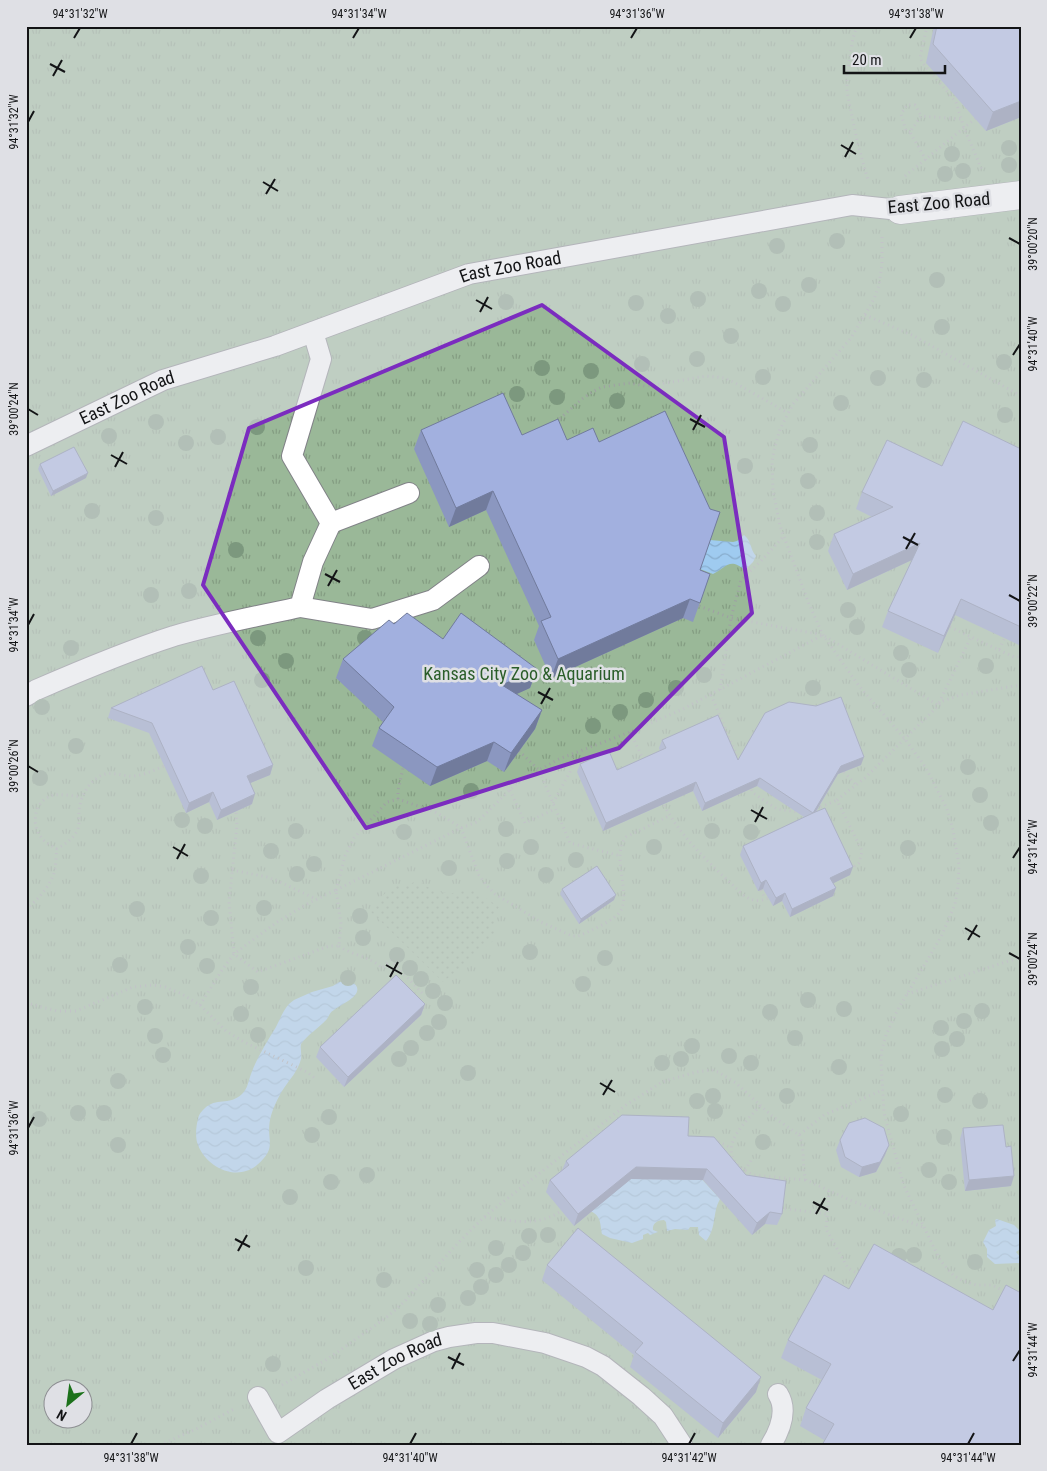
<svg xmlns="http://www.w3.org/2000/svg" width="1047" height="1471" viewBox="0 0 1047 1471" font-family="'Roboto Condensed',sans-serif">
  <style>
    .park { fill: url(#park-tufts); fill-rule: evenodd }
    .garden { fill: url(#garden-dots) }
    .water { fill: url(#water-waves) }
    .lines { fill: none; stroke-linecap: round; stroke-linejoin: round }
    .service-casing { stroke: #818287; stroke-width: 22 }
    .pedestrian-casing { stroke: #818287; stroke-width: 29 }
    .path { stroke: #9fa0a4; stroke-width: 3; stroke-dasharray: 1 4; stroke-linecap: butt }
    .service { stroke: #fff; stroke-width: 20 }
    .pedestrian { stroke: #fff; stroke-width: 28 }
    .tree { fill: #7c987e }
    .wall { fill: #8b97c0 }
    .shaded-wall { fill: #717b9c }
    .building { fill: #a2b0df; stroke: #717b9c }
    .marked { fill: none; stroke: #7b2cbf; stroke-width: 4; stroke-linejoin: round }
    .ticks { fill: none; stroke: #131416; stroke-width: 2 }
    .labels { text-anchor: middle; stroke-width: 5; stroke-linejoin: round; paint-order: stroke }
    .street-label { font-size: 18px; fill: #131416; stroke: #dfe0e5 }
    .park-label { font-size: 18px; fill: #2b5e2a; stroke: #dfe0e5 }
    .neatline { fill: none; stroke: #131416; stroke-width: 2 }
    .ticks-label { font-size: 12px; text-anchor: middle; fill: #131416 }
  </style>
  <defs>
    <pattern id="park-tufts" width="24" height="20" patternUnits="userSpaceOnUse" patternTransform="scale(1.25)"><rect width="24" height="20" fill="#9ab898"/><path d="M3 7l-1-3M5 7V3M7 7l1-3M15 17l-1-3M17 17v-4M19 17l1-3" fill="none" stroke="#849d82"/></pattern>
    <pattern id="garden-dots" width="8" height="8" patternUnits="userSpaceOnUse" patternTransform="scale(1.25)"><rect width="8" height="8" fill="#9ab898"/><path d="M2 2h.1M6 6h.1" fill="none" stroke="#849d82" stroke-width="1.8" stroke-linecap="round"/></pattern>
    <pattern id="water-waves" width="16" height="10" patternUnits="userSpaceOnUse" patternTransform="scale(1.25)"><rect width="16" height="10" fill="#9fcbf0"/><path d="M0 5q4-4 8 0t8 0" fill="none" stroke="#88adcd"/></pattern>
  </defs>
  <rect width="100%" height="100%" fill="#dfe0e5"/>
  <path class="park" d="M26 26H1021V1445H26ZM52 1388H82V1418H52Z"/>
  <path class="garden" d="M418 880C438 896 452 896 475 887L483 896 499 907 493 916 496 933 493 941 443 982 371 912 381 897 394 886H406Z"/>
  <g class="water">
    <path d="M744 535C752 541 750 550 756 556L753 562 745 570C729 557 727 567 713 574L700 569 710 540 733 542 737 541Z"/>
    <path d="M351 981C370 993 341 1004 334 1010 330 1012 329 1016 327 1019 319 1028 308 1034 301 1044 300 1049 302 1054 301 1059 298 1071 290 1079 284 1088 278 1097 272 1110 270 1120 266 1141 278 1147 257 1165 237 1182 207 1168 198 1145 195 1138 196 1126 198 1119 199 1114 201 1112 204 1109 217 1096 228 1107 242 1094 248 1088 248 1082 251 1074 257 1057 267 1042 276 1027 280 1019 283 1011 289 1004L294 1000 312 992 333 986 339 982Z"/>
    <path d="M696 1173 720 1199C712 1213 717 1227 706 1241L699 1235 698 1227H690L688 1230 675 1229 667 1231 666 1222 664 1220C658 1220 652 1223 653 1230L658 1232 650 1235 648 1233 643 1235V1239L632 1243 610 1238 602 1234C600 1223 601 1215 590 1211L631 1179Z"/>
    <path d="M997 1219 1014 1225 1021 1232V1248L1016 1252 1021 1258V1263L995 1264 987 1257V1249L983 1242 989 1230 996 1226 995 1220Z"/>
  </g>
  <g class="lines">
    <g class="service-casing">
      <g id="service">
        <path id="s1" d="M26 446 163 380 275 346 469 274 852 205 900 210"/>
        <path d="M331 523 409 493"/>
        <path d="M300 607 372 619 433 600 479 566"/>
        <path d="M26 696 36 690C82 670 127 651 174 636 215 624 258 616 300 607L313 562 331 523 292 456 321 359 313 332"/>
        <path id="s2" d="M258 1397 278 1433 327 1399 394 1359 434 1341 449 1337 476 1333H493L545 1343 586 1357 603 1366 641 1396 663 1416 682 1445"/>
        <path d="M771 1445C780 1430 788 1410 778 1394"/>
      </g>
    </g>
    <g class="pedestrian-casing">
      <path id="pedestrian" d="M900 210 1021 195"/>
    </g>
    <g class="path">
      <path d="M857 26 853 38 847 75V92L858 145 868 180"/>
      <path d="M927 26 920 58 922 62 956 102 964 128 982 170"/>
      <path d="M910 132 906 131 901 114 907 105H915L921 116"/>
      <path d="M926 160 910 132 921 116 961 119"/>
      <path d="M905 176 976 118"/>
      <path d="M882 237V264L879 285 874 299 851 338 793 404 780 429 774 450 772 462 773 491 780 526 809 604 823 635 859 686 905 739 926 768 947 809 953 830 959 865 958 886 955 904 941 937 898 1009 886 1035 882 1049 881 1060 884 1113 904 1186 940 1260 953 1275 963 1281 976 1285H992L1006 1292"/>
      <path d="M865 315 914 336 1021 396"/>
      <path d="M556 422 582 399 592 392 602 387 630 383 645 386 655 385 706 376 725 378 737 384 788 413"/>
      <path d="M699 606 731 618 823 635 938 705 971 637"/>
      <path d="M950 627 999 650 1006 635"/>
      <path d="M999 650 1014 657H1021"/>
      <path d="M720 690 731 618 741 580 761 561 784 536"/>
      <path d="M711 695 740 763"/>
      <path d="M630 732 644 761"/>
      <path d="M519 751 539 770 570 843 621 856"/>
      <path d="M844 772 856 785"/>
      <path d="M750 785 753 793 777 809 798 812"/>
      <path d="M510 790 525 823 555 809"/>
      <path d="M398 799V791L403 768"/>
      <path d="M662 801C680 838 713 866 743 895 752 901 758 902 769 898"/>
      <path d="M553 803 570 772 573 754"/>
      <path d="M816 809 837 800"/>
      <path d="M57 849C51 846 45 843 41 837 30 823 35 799 54 795 63 794 73 796 82 797"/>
      <path d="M850 869 859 863 862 851 837 800 866 777 943 701 960 695 1021 685"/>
      <path d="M232 870 267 877 280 882 316 899"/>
      <path d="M336 890 461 828 477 822 519 781 559 759 630 732 681 710 823 635"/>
      <path d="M336 890 345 856 354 838 387 802 398 799 435 812 449 820 461 828 479 875 486 885 495 894 541 922 572 936H578C587 933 614 920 619 913 633 896 610 856 626 837L669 816"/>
      <path d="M761 890 765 899"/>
      <path d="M26 909C38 900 52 884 55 869 56 863 56 855 57 849 65 844 73 839 77 831 80 825 79 818 79 812 80 797 87 784 100 776 111 770 123 777 134 776 145 775 154 770 164 766"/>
      <path d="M339 946C353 956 370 956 382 968L391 960 422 993"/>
      <path d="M907 994 1021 957"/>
      <path d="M26 1003 57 1011H76L133 987 153 985 165 987 180 993 200 1005 226 1031 244 1042 307 1072 316 1079"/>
      <path d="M200 1005 222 970 234 954 277 922 309 903 336 890 341 924 339 946H329L258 972 234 954 229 902 237 825 236 812"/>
      <path d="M760 1106C739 1128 711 1155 753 1175L806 1180"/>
      <path d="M799 1135C806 1150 801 1165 806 1180L852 1201 923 1227"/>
      <path d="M714 1139 731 1148"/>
      <path d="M745 1170 752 1159"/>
      <path d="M829 1191 826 1229 848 1268 860 1275"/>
      <path d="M780 1208 827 1214"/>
      <path d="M485 1217C512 1221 538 1227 561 1211"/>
      <path d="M282 1385 329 1358 387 1317 404 1302 458 1243 484 1217 626 1105 662 1082 696 1072 712 1070 718 1072 736 1083 772 1116 799 1135 824 1115 883 1090"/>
      <path d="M160 1445 196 1429 234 1409"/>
    </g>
    <use href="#service" class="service"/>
    <use href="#pedestrian" class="pedestrian"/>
  </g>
  <g class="tree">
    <circle cx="1009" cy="148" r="8"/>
    <circle cx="952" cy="154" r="8"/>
    <circle cx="1009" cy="165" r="8"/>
    <circle cx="963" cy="171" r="8"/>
    <circle cx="945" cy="174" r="8"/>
    <circle cx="837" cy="241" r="8"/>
    <circle cx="777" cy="246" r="8"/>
    <circle cx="937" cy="280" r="8"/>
    <circle cx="809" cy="285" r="8"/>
    <circle cx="759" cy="291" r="8"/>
    <circle cx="698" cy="299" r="8"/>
    <circle cx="506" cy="302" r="8"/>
    <circle cx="636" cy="303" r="8"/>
    <circle cx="783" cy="304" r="8"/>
    <circle cx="668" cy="316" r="8"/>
    <circle cx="942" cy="327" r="8"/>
    <circle cx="731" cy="336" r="8"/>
    <circle cx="697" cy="359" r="8"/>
    <circle cx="1004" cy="362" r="8"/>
    <circle cx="642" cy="364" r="8"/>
    <circle cx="542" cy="368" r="8"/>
    <circle cx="591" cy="371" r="8"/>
    <circle cx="763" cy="377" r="8"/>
    <circle cx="878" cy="378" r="8"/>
    <circle cx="924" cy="380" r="8"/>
    <circle cx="517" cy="394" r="8"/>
    <circle cx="557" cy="397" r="8"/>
    <circle cx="617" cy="401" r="8"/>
    <circle cx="841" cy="403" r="8"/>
    <circle cx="1005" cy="415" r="8"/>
    <circle cx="156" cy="422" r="8"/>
    <circle cx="257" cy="427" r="8"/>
    <circle cx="109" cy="436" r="8"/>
    <circle cx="218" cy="437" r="8"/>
    <circle cx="186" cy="443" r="8"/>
    <circle cx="810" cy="445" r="8"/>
    <circle cx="745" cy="466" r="8"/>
    <circle cx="808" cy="481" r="8"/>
    <circle cx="92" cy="511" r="8"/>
    <circle cx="817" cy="513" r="8"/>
    <circle cx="156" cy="518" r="8"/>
    <circle cx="817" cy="542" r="8"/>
    <circle cx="236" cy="550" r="8"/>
    <circle cx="189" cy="591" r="8"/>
    <circle cx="151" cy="595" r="8"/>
    <circle cx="848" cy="610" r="8"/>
    <circle cx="857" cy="627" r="8"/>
    <circle cx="258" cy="638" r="8"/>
    <circle cx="365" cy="638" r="8"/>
    <circle cx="71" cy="648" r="8"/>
    <circle cx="901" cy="653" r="8"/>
    <circle cx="286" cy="661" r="8"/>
    <circle cx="986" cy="666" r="8"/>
    <circle cx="909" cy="670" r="8"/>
    <circle cx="704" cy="675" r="8"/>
    <circle cx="262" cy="680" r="8"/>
    <circle cx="676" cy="688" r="8"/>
    <circle cx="813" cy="688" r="8"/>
    <circle cx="646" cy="700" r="8"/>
    <circle cx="42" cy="707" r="8"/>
    <circle cx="620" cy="712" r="8"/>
    <circle cx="593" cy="726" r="8"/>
    <circle cx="76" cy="746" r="8"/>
    <circle cx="968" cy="767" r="8"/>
    <circle cx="40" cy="778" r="8"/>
    <circle cx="471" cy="791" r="8"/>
    <circle cx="980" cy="795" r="8"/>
    <circle cx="182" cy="820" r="8"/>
    <circle cx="991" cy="823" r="8"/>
    <circle cx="205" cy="826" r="8"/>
    <circle cx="506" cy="829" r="8"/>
    <circle cx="296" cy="831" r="8"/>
    <circle cx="712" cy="831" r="8"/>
    <circle cx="404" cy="832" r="8"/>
    <circle cx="751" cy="832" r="8"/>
    <circle cx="531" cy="847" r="8"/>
    <circle cx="654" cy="847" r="8"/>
    <circle cx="908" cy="848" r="8"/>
    <circle cx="271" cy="851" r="8"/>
    <circle cx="576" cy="860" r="8"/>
    <circle cx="507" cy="861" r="8"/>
    <circle cx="314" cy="864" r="8"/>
    <circle cx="449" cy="868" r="8"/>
    <circle cx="297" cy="874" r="8"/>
    <circle cx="546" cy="875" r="8"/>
    <circle cx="201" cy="876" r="8"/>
    <circle cx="264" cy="908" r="8"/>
    <circle cx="137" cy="909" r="8"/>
    <circle cx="360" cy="916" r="8"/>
    <circle cx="211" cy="918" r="8"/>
    <circle cx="363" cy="938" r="8"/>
    <circle cx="188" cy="947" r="8"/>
    <circle cx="530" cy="952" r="8"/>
    <circle cx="397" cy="955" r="8"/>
    <circle cx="605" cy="958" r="8"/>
    <circle cx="120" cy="965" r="8"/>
    <circle cx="207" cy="966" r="8"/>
    <circle cx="410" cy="968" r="8"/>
    <circle cx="348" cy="978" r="8"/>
    <circle cx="421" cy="979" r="8"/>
    <circle cx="583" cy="984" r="8"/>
    <circle cx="251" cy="987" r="8"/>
    <circle cx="433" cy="991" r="8"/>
    <circle cx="808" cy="1000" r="8"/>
    <circle cx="445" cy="1003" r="8"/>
    <circle cx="145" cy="1007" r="8"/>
    <circle cx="844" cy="1009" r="8"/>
    <circle cx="982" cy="1011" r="8"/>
    <circle cx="770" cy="1012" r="8"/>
    <circle cx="241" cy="1014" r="8"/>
    <circle cx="964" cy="1021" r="8"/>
    <circle cx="439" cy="1022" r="8"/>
    <circle cx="941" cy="1028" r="8"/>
    <circle cx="427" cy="1033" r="8"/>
    <circle cx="258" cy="1035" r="8"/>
    <circle cx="155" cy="1036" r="8"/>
    <circle cx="795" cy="1038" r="8"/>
    <circle cx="957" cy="1039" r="8"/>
    <circle cx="692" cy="1046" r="8"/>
    <circle cx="411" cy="1048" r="8"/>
    <circle cx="942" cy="1049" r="8"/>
    <circle cx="163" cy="1055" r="8"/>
    <circle cx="729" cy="1056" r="8"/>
    <circle cx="399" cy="1059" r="8"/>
    <circle cx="681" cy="1059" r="8"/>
    <circle cx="662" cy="1063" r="8"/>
    <circle cx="751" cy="1063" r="8"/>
    <circle cx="839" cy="1067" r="8"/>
    <circle cx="468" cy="1073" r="8"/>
    <circle cx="118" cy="1081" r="8"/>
    <circle cx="945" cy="1095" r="8"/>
    <circle cx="713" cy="1096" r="8"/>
    <circle cx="787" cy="1096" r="8"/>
    <circle cx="697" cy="1101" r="8"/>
    <circle cx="980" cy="1101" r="8"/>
    <circle cx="715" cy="1111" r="8"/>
    <circle cx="78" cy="1113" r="8"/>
    <circle cx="104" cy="1113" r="8"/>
    <circle cx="901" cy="1114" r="8"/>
    <circle cx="329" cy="1117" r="8"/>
    <circle cx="39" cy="1119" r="8"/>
    <circle cx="312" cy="1135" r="8"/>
    <circle cx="944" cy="1137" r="8"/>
    <circle cx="763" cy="1142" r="8"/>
    <circle cx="118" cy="1145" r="8"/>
    <circle cx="929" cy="1170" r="8"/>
    <circle cx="367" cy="1175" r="8"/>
    <circle cx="331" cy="1182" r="8"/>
    <circle cx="949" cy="1182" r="8"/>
    <circle cx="290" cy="1197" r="8"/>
    <circle cx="548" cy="1235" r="8"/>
    <circle cx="529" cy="1236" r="8"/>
    <circle cx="496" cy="1248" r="8"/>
    <circle cx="523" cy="1253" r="8"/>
    <circle cx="914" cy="1255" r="8"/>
    <circle cx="899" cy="1256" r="8"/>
    <circle cx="975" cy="1262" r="8"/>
    <circle cx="509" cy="1265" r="8"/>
    <circle cx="306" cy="1268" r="8"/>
    <circle cx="477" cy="1270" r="8"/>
    <circle cx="496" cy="1275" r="8"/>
    <circle cx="384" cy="1280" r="8"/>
    <circle cx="481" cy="1287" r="8"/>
    <circle cx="468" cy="1298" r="8"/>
    <circle cx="438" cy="1305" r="8"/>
    <circle cx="410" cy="1321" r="8"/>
    <circle cx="430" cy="1324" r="8"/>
    <circle cx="273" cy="1364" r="8"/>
  </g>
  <g class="wall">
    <path d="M934 26H1021V117L986 131 926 63Z"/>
    <path d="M421 430 522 435 567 440 599 442 700 570 710 574 693 622 683 618 551 678 534 640 539 626 486 510 449 527 414 449Z"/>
    <path d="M1021 449V646L955 615 938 653 882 627 888 611 912 560 847 590 828 551 834 534 872 517 856 509 862 492 942 466Z"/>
    <path d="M40 464 86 478 51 496 38 469Z"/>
    <path d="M394 624 537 669 530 688 516 694 542 710 535 729 504 772 487 761 430 786 372 746 379 728 383 722 336 678 343 659Z"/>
    <path d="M213 690 273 765 270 775 250 783 252 804 217 820 209 802 186 813 149 733 108 718 111 708Z"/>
    <path d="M662 740 738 760 861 765 838 774 816 812 850 875 833 883 836 888 833 896 790 917 782 901 773 906 763 889 758 891 740 855 743 846 804 817 757 786 702 811 693 791 603 831 577 772 580 764 617 770 660 751 659 748Z"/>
    <path d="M562 889 614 900 579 924 560 894Z"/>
    <path d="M425 1004 421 1015 344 1087 316 1057 320 1047Z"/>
    <path d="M963 1128 1011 1186 965 1191 960 1139Z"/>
    <path d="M688 1136 746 1175 782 1214 777 1225 765 1224 752 1235 703 1180 631 1179 574 1226 546 1192 550 1180 562 1170 566 1161Z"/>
    <path d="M840 1140 889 1145 885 1155 876 1172 859 1177 841 1167 836 1150Z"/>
    <path d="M547 1265 756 1392 718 1438 630 1367 634 1355 542 1280Z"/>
    <path d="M849 1289 993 1310 1021 1293 824 1440 800 1426 806 1408 822 1380 781 1358 788 1340Z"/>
  </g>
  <g class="shaded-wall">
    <path d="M1021 101V117L986 131 993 112Z"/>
    <path d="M88 473 86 478 51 496 53 491Z"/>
    <path d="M493 491 486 510 449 527 456 508Z"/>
    <path d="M920 543 914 559 847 590 853 574Z"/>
    <path d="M690 599 683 618 551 678 558 659Z"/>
    <path d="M961 599 955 615 938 653 944 636Z"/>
    <path d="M537 669 530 688 495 704 502 685Z"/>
    <path d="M542 710 535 729 504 772 511 753Z"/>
    <path d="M494 742 487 761 430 786 437 767Z"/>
    <path d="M864 757 861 765 838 774 810 821 813 813 841 766Z"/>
    <path d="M273 765 270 775 243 786 247 776Z"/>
    <path d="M760 778 757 786 702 811 705 803Z"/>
    <path d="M696 782 693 791 603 831 606 823Z"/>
    <path d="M213 792 209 802 186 813 189 803Z"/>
    <path d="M255 794 252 804 217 820 221 810Z"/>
    <path d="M853 867 850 875 828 886 830 878Z"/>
    <path d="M766 880 763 889 758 891 761 883Z"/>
    <path d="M836 888 833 896 790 917 792 909Z"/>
    <path d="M785 893 782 901 773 906 776 898Z"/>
    <path d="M616 895 614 900 579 924 581 919Z"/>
    <path d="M425 1004 421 1015 344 1087 348 1077Z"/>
    <path d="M889 1145 885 1155 876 1172 859 1177 862 1167Z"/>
    <path d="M636 1167 707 1169 703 1180 631 1179 574 1226 578 1214Z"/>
    <path d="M1014 1176 1011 1186 965 1191 969 1180Z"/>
    <path d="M770 1212 765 1224 752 1235 757 1223Z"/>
    <path d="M761 1377 756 1392 718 1438 723 1423Z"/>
  </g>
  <g class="building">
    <path d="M937 26H1021V101L993 112 933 44Z"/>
    <path d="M503 393 522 435 558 419 567 440 593 428 599 442 665 411 710 509 720 512 700 570 710 574 700 603 690 599 558 659 541 621 551 617 493 491 456 508 421 430Z"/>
    <path d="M963 421 1021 449V627L961 599 944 636 888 611 920 543 853 574 834 534 893 507 862 492 887 440 942 466Z"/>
    <path d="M74 447 88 473 53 491 40 464Z"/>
    <path d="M407 613 443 639 461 613 537 669 502 685 542 710 511 753 494 742 437 767 379 728 394 707 343 659 389 620 394 624Z"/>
    <path d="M202 666 213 690 234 681 273 765 247 776 255 794 221 810 213 792 189 803 152 723 111 708Z"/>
    <path d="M841 697 864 757 841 766 813 813 825 808 853 867 830 878 836 888 792 909 785 893 776 898 766 880 761 883 743 846 813 813 760 778 705 803 696 782 606 823 580 764 609 751 617 770 666 748 662 740 718 715 738 760 765 713 789 702 816 706Z"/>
    <path d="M597 866 616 895 581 919 562 889Z"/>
    <path d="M396 975 425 1004 348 1077 320 1047Z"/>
    <path d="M622 1115 689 1117 688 1136 714 1137 746 1175 786 1181 782 1214 770 1212 757 1223 707 1169 636 1167 578 1214 550 1180 569 1165 566 1161Z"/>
    <path d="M865 1118 884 1128 889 1145 880 1162 862 1167 845 1157 840 1140 849 1123Z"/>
    <path d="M1003 1125 1006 1147 1011 1146 1014 1176 969 1180 963 1128Z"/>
    <path d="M578 1228 761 1377 723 1423 635 1352 643 1343 547 1265Z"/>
    <path d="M874 1244 993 1310 1006 1285 1021 1293V1445H822L834 1424 806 1408 831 1364 788 1340 824 1275 849 1289Z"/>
  </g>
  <path d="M0 0H1047V1471H0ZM542 305 724 437 752 613 619 748 366 828 203 585 249 428Z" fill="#dfe0e5" fill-opacity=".55" fill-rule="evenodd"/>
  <path class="marked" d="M542 305 724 437 752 613 619 748 366 828 203 585 249 428Z"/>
  <path class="ticks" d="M74 38 80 28M353 38 359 28M631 38 637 28M910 38 916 28M50 64 65 72M53 76 62 60M28 122 34 111M841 145 856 154M845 157 853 142M263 182 278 191M266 194 275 179M1009 238 1020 244M476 300 492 309M480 312 488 297M1013 355 1020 344M28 409 38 415M690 419 705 427M693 430 701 415M111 455 127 464M115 467 123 452M903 537 918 545M906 549 915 533M325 574 340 582M328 586 337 570M1009 595 1020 601M28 625 34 614M538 692 553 700M541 704 550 688M28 766 38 772M751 810 767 819M755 822 763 807M173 847 188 856M1013 858 1020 847M177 859 185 844M965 928 980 937M968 940 977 925M1009 953 1020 959M386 965 402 974M390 977 398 962M600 1083 615 1092M603 1095 612 1080M28 1128 34 1117M813 1202 828 1210M816 1214 825 1198M235 1239 250 1247M238 1251 247 1235M448 1357 464 1365M1013 1361 1020 1350M452 1369 460 1353M131 1444 137 1433M410 1444 416 1433M689 1444 695 1433M968 1444 974 1433"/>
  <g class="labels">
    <g class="street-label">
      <text transform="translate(939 203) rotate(-5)" y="6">East Zoo Road</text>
      <text dy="6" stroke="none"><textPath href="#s1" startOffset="518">East Zoo Road</textPath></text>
      <text dy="6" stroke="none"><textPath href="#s1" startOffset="112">East Zoo Road</textPath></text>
      <text dy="6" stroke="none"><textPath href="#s2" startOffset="179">East Zoo Road</textPath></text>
    </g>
    <g class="park-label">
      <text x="524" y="680">Kansas City Zoo &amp; Aquarium</text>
    </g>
  </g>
  <rect width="1047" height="1471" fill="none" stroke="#dfe0e5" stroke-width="55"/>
  <g transform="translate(68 1404) rotate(209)"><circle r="24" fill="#dfe0e5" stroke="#8d8e92"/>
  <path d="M0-4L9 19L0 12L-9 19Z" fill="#1c711b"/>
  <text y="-8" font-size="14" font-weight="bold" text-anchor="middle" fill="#131416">N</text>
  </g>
  <path d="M844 65v8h101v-8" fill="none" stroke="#131416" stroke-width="2.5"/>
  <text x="852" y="65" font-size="15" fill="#131416" stroke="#dfe0e5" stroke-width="4" paint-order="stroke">20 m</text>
  <rect x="28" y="28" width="992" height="1416" class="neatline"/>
  <g class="ticks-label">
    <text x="80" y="18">94°31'32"W</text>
    <text x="359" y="18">94°31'34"W</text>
    <text x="637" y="18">94°31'36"W</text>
    <text x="916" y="18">94°31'38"W</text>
    <text transform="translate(14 122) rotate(-90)" y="4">94°31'32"W</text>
    <text transform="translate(1033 244) rotate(-90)" y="4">39°00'20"N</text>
    <text transform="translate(1033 344) rotate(-90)" y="4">94°31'40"W</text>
    <text transform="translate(14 409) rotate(-90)" y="4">39°00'24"N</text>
    <text transform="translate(1033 601) rotate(-90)" y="4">39°00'22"N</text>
    <text transform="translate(14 625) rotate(-90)" y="4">94°31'34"W</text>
    <text transform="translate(14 766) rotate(-90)" y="4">39°00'26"N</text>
    <text transform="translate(1033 847) rotate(-90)" y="4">94°31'42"W</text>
    <text transform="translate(1033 959) rotate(-90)" y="4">39°00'24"N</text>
    <text transform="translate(14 1128) rotate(-90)" y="4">94°31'36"W</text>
    <text transform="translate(1033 1350) rotate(-90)" y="4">94°31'44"W</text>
    <text x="131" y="1462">94°31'38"W</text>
    <text x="410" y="1462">94°31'40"W</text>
    <text x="689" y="1462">94°31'42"W</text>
    <text x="968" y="1462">94°31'44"W</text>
  </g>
</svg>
